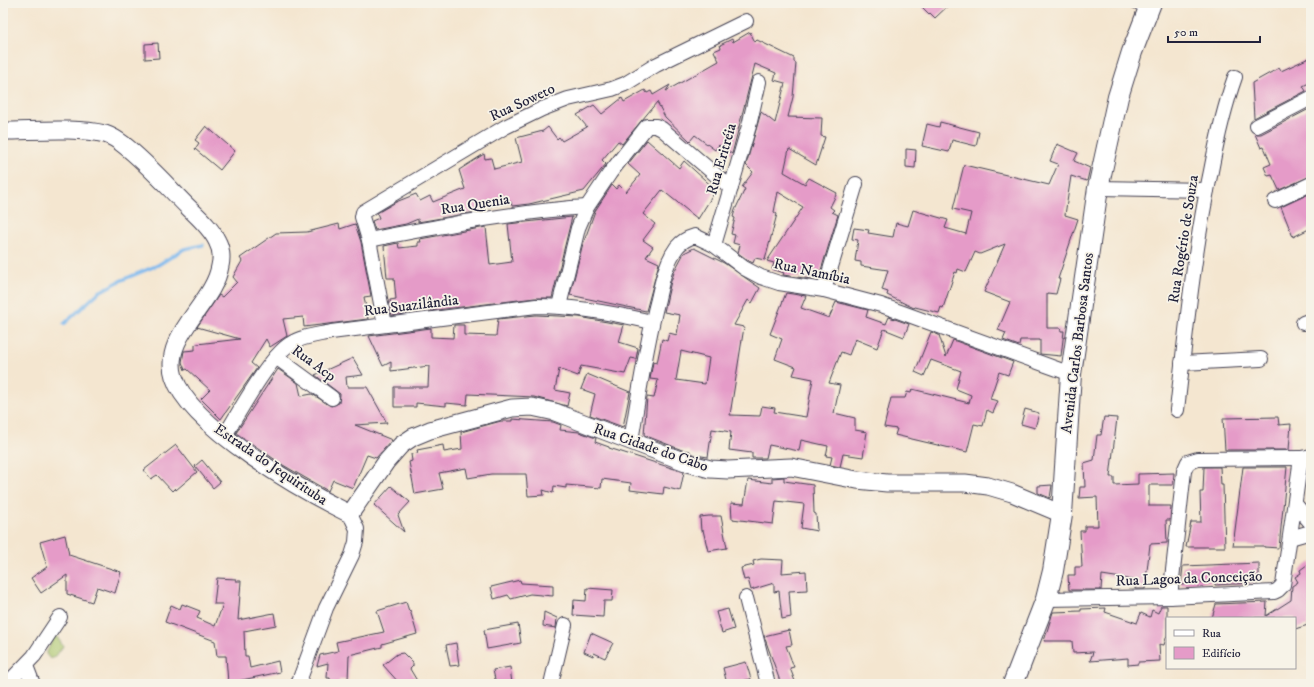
<svg xmlns="http://www.w3.org/2000/svg" width="1314" height="687" viewBox="0 0 1314 687" font-family="'IM FELL DW Pica',serif">
  <style>
    .park { fill: #abc66c; stroke: #667454 }
    .lines { fill: none; stroke-linecap: round; stroke-linejoin: round }
    .stream { stroke: #7cb8ee; stroke-width: 3.5 }
    .building { fill: #e59bc8; fill-rule: evenodd }
    .service-casing { stroke: #423f51; stroke-width: 9 }
    .minor-casing { stroke: #423f51; stroke-width: 16 }
    .tertiary-casing { stroke: #423f51; stroke-width: 19 }
    .secondary-casing { stroke: #423f51; stroke-width: 22 }
    .service { stroke: #fff; stroke-width: 7 }
    .minor { stroke: #fff; stroke-width: 14 }
    .tertiary { stroke: #fff; stroke-width: 17 }
    .secondary { stroke: #fff; stroke-width: 20 }
    .labels { text-anchor: middle; stroke-width: 3.5; stroke-linejoin: round; paint-order: stroke }
    .street-label { font-size: 15px; fill: #22223b; stroke: #f7f3e8 }
  </style>
  <rect width="100%" height="100%" fill="#f7f3e8"/>
  <filter id="ink" filterUnits="userSpaceOnUse"><feTurbulence type="fractalNoise" baseFrequency=".025" numOctaves="2"/><feDisplacementMap in="SourceGraphic" scale="8" xChannelSelector="R" yChannelSelector="G"/><feConvolveMatrix kernelMatrix="1 2 1 2 8 2 1 2 1" color-interpolation-filters="sRGB"/></filter>
  <filter id="wash" filterUnits="userSpaceOnUse"><feTurbulence type="fractalNoise" baseFrequency=".012" numOctaves="4" result="noise"/><feDisplacementMap in="SourceGraphic" scale="16" xChannelSelector="R" yChannelSelector="G"/><feGaussianBlur stdDeviation="0.9" result="paint"/><feColorMatrix in="noise" values="0 0 0 0 0 0 0 0 0 0 0 0 0 0 0 0 0 1.4 0 .05"/><feComposite in="paint" operator="in"/></filter>
  <g filter="url(#wash)">
    <rect width="100%" height="100%" fill="#f4e6d0"/>
    <path class="park" d="M55 634 63 646 56 656 50 659 46 654Z"/>
    <g class="lines">
      <path class="stream" d="M64 324 99 292 122 280 158 265 184 249 203 245"/>
    </g>
    <g id="blocks">
      <g class="building">
        <path d="M918 3H951L935 18 930 13 929 14Z"/>
        <path d="M750 32 755 42 757 40 794 58V62L796 63 793 97 788 117 822 118 821 136 825 137 816 165 789 149 784 172 805 184 809 178 837 193 830 207 834 210 832 212 838 215 818 280 783 275 784 273 772 269 774 263 767 261 803 207 778 192 774 212 777 214 765 260 755 258 753 263 749 261 738 253 740 245 733 243 735 235 731 234 735 218 733 217 735 210 745 189 742 187 753 172 746 165 761 112 775 123 785 83 774 80 776 73 755 64 732 154 719 145 715 150 695 135 690 141 665 117 657 102 622 144 618 141 602 160 606 164 584 191 529 204 512 206 511 202 481 208 482 211 418 222V219L406 224 375 230 372 221 379 218 377 213 396 202 416 194 420 201 430 196 433 202 465 189 459 170 484 154 485 159 491 158 494 169 522 162 516 138 543 131 548 127 557 139 559 137 562 141 587 127 577 115 594 105 602 114 622 98 624 102 645 90 647 93 651 91 653 95 670 85 666 91 719 61 714 51 721 48 720 45 732 39 733 42Z"/>
        <path d="M158 43 159 58 145 59V44Z"/>
        <path d="M1311 57V82L1303 86 1306 91 1254 118 1252 83 1279 68 1281 71Z"/>
        <path d="M1311 108V176L1279 190 1272 175 1268 176 1264 167 1271 164 1264 147 1261 148 1255 134H1261Z"/>
        <path d="M940 122 979 132 976 146 952 140 949 152 922 146 927 124 939 127Z"/>
        <path d="M206 126 235 151 220 170 195 149 199 143 195 140Z"/>
        <path d="M647 140 679 168 684 161 716 190 698 219 662 190 643 214 655 224 643 240 653 247 646 257 659 263 646 311 570 295 582 247 595 211 612 185 616 189 619 185 626 192 640 175 628 164Z"/>
        <path d="M1057 144 1078 153 1074 161 1090 168 1087 181 1071 176 1065 215 1078 219 1058 279H1060L1056 294 1047 293V328H1060L1061 331H1064L1061 356 1040 354V340H1020L1019 346 1003 340 1006 333 998 330 1010 302 984 292 1005 244 980 254 975 252 966 272 958 269 957 273 955 272 943 308 941 307 939 313 915 307 914 308 887 295 888 292 882 290 888 270 861 266V262L855 261 858 240 852 239 854 228 869 230 868 233 893 237 896 223 908 226 913 210 948 220 945 228 966 234 971 213 953 209 964 165 1049 185 1058 164 1050 161Z"/>
        <path d="M906 149 916 150 915 168 906 167Z"/>
        <path d="M1311 193V228L1293 237 1281 207Z"/>
        <path d="M572 217 552 298H535L429 311 428 304 406 307 407 314 392 316 390 300 396 299 394 278H387L384 246 398 243 399 248 418 246V242H421L420 239 486 227 490 265 512 262 508 224Z"/>
        <path d="M339 224 340 229 355 224 361 242 371 296 364 297 368 319 304 327 303 317 283 319 287 336 270 347 266 339 251 363 257 368 221 419 201 399 210 390 187 369 185 370 182 362 184 351 195 350V345L197 344 240 339 197 327 219 295 222 297 237 282 233 277 242 261 240 258 276 233 307 232Z"/>
        <path d="M694 248 724 263 760 288 752 303 748 300 734 325 744 327 730 415 760 416 762 406 775 408 774 412 806 417 813 379 793 375 796 367 775 359 782 339 770 334 786 293 806 296 801 308 829 318 836 302 868 310 866 317 886 324 889 317 909 324 904 337 884 329 877 348 855 339 849 355 841 352 829 383 840 385 834 413 855 418V430L867 432 863 457 843 454 840 467 830 465 832 457 826 456 828 446 801 440 799 451 769 445 766 458H752V453L729 450 731 432 712 429 708 457 695 455 690 453V451L682 450 644 435 647 397 654 398 658 380 650 379 653 362 657 363 662 339 667 341 669 333 677 335 680 315 664 312 671 281 675 270 684 253ZM681 351 709 358 705 384 676 380Z"/>
        <path d="M536 315 579 317 624 325 619 342 638 348 636 359 631 358 625 374 581 366 578 376 559 369 555 390 570 393 567 406 534 397 468 394 467 405 446 403V406L416 403V407H394V387H428L429 366 391 371V362L383 366 369 336 431 328V337L453 338 454 325H464V335L496 336 498 319Z"/>
        <path d="M931 332 939 335 946 357 953 340 1013 362 1008 375 999 372 990 399 998 401 993 413 987 410 983 426 974 424 967 452 895 435 897 429 884 427 891 398H905L907 392 911 393 912 389 969 403 971 395 956 389 961 371 931 360 924 376 915 372Z"/>
        <path d="M353 358 363 375 346 377 347 387H367L387 423 355 425 392 440 376 458 367 455 353 488 333 480 328 491 283 465 236 433 278 369 298 383 301 396 312 394 331 406 339 403 340 394 315 375Z"/>
        <path d="M587 374 630 392 623 427 590 415 595 394 581 389Z"/>
        <path d="M1025 409 1039 413 1035 428 1021 424Z"/>
        <path d="M1104 417 1117 418 1110 477H1114V485L1138 484V474L1174 473 1173 485H1149V506H1171L1170 520H1166L1167 543 1150 544 1145 589H1135L1136 581 1128 579 1102 575 1101 590H1069L1068 575H1075V567H1082L1080 531H1085V526H1098L1097 497 1079 498 1080 487H1085L1084 463 1094 460 1097 435H1101Z"/>
        <path d="M1278 417 1279 425 1291 424 1289 450H1225L1223 418Z"/>
        <path d="M512 419 553 422 561 425 560 430 579 432 596 438 595 442 609 447V448L684 472 680 491 664 487 663 494 630 490 631 483 602 479 601 488 566 485V488L554 486 553 493 543 490 544 495 528 496 526 474H491L468 478 466 468 439 473 443 489 415 494 409 462 412 461 411 454 418 453 417 450 443 445 444 452 462 449 461 432 501 421H512Z"/>
        <path d="M176 445 197 472 176 490 175 488 172 491 157 475 151 479 144 470Z"/>
        <path d="M202 460 220 482 213 488 195 466Z"/>
        <path d="M1204 467H1220L1221 485H1223L1225 547H1186L1191 522H1201L1200 492H1203Z"/>
        <path d="M1243 467H1287L1279 548 1264 547V546H1233Z"/>
        <path d="M784 477V481L813 485 814 513 816 514 817 531 801 528 804 504 776 501 773 524 732 519 731 503 744 504 748 480 772 483V478Z"/>
        <path d="M1052 485 1050 498 1038 493V486Z"/>
        <path d="M391 486 410 502 398 515 404 532 374 505Z"/>
        <path d="M709 516H721L727 548 708 551 703 530 701 531 700 517Z"/>
        <path d="M65 535 69 555 121 572 115 593 97 587 92 602 67 594V575L41 593 31 578 47 567 40 542Z"/>
        <path d="M761 559 783 560 782 573 806 571 807 590 789 591 791 617 782 619 779 591 774 592V583L751 590 748 579 744 580 741 568 754 565 753 561Z"/>
        <path d="M1311 562V620L1307 622 1308 625 1295 629V618H1212L1216 604 1267 602 1266 616 1291 600 1292 586 1298 582 1295 577 1301 573 1300 570Z"/>
        <path d="M1259 563V576H1254V583L1215 585V581L1181 585 1183 566Z"/>
        <path d="M217 578 236 579V581H241L238 620 274 613 276 625 244 631 245 656H248L250 668 278 661 280 672 228 683 226 656H217L215 641 165 622 171 605 180 609 182 604 200 611 197 618 215 626 223 604H214Z"/>
        <path d="M520 580 521 583 553 585V596L530 594 511 599 508 595 494 599 491 587Z"/>
        <path d="M587 588 613 590 612 601H604L603 617 573 615 574 600 586 601Z"/>
        <path d="M406 602 409 611 410 610 417 634 382 644V647L349 655 348 680H339V684H330V678H327L328 663 317 666 320 655 338 651 336 642 384 632 377 611Z"/>
        <path d="M1161 606H1167V635L1164 645 1159 644 1160 661 1138 662V664L1128 665V658L1090 661 1093 652 1073 653 1072 641H1044L1053 612 1081 611V609L1106 608 1105 612 1137 623 1141 613 1150 617 1152 610 1158 613Z"/>
        <path d="M728 609 734 629 722 633 716 612Z"/>
        <path d="M544 612 557 618 556 628 543 626Z"/>
        <path d="M518 624 521 643 487 649 484 630Z"/>
        <path d="M789 630 792 645 786 646 794 667 790 668 796 684H781L764 636Z"/>
        <path d="M591 633 613 643 605 658 594 653 593 656 584 652Z"/>
        <path d="M456 643 459 665 450 666 446 645Z"/>
        <path d="M403 653 413 663V666L410 669 419 684H400L383 665 397 654Z"/>
        <path d="M746 662 751 679 727 684 723 668Z"/>
        <path d="M510 667 512 684H496L493 670Z"/>
      </g>
    </g>
  </g>
  <g filter="url(#ink)">
    <use href="#blocks" fill-opacity="0" stroke="#423f51" stroke-width="1"/>
    <g class="lines">
      <g class="service-casing">
        <path id="service" d="M1132 3 1146 10"/>
      </g>
      <g class="minor-casing">
        <g id="minor">
          <path d="M1257 126 1311 98"/>
          <path d="M1098 188 1207 190"/>
          <path d="M1275 201 1311 184"/>
          <path d="M369 240C401 233 433 228 465 222 506 216 546 209 587 207"/>
          <path d="M714 245 749 126 759 82"/>
          <path d="M824 290 856 184"/>
          <path d="M559 306 578 228 587 207 610 173 647 126H656L662 129 731 188"/>
          <path d="M1303 323 1311 320"/>
          <path d="M385 325 369 240 362 217 363 212 505 127 542 109 568 99 612 89 625 84 656 65 746 21"/>
          <path d="M276 357 332 398"/>
          <path d="M1182 363 1261 359"/>
          <path d="M1177 410C1186 330 1194 250 1211 171 1217 139 1224 108 1235 77"/>
          <path d="M224 437C238 414 269 357 290 344 302 336 318 335 331 332L536 306C575 306 613 313 652 322"/>
          <path d="M631 441C639 393 646 345 658 299 662 281 666 262 677 247 682 241 688 238 695 236L714 245 744 268 761 277 779 283 824 290 881 305 1071 374"/>
          <path d="M1295 504 1311 523"/>
          <path d="M1290 538 1311 532"/>
          <path d="M1170 597 1184 471 1188 462 1198 459 1301 458"/>
          <path d="M746 598 768 684"/>
          <path d="M1046 599 1170 597 1274 592 1278 590 1283 585 1301 458 1311 456"/>
          <path d="M26 666 33 684"/>
          <path d="M7 684 34 656 60 617"/>
          <path d="M298 684 326 608 352 555 356 542 357 529 350 514"/>
          <path d="M551 684 565 625"/>
        </g>
      </g>
      <g class="tertiary-casing">
        <path id="tertiary" d="M3 131C33 131 76 127 105 134 111 136 119 141 124 145 147 163 167 186 188 207 198 217 211 228 217 241 221 248 222 258 220 266 214 304 161 336 174 377 190 427 303 491 350 514L386 462 401 445 413 437 430 430 512 408 532 407 555 412 688 463 710 469 728 470 791 467 857 480 887 483H965L988 486 1012 493 1062 514"/>
      </g>
      <g class="secondary-casing">
        <path id="secondary" d="M1013 684 1046 599 1053 571 1062 514 1071 374 1098 188 1118 97 1132 52 1151 3"/>
      </g>
      <use href="#service" class="service"/>
      <use href="#minor" class="minor"/>
      <use href="#tertiary" class="tertiary"/>
      <use href="#secondary" class="secondary"/>
    </g>
  </g>
  <g class="labels">
    <g class="street-label">
      <text transform="translate(522 102) rotate(-25)" y="5">Rua Soweto</text>
      <text transform="translate(721 159) rotate(-74)" y="5">Rua Eritréia</text>
      <text transform="translate(475 204) rotate(-9)" y="5">Rua Quenia</text>
      <text transform="translate(1183 239) rotate(-81)" y="5">Rua Rogério de Souza</text>
      <text transform="translate(812 271) rotate(12)" y="5">Rua Namíbia</text>
      <text transform="translate(411 305) rotate(-7)" y="5">Rua Suazilândia</text>
      <text transform="translate(1077 343) rotate(-83)" y="5">Avenida Carlos Barbosa Santos</text>
      <text transform="translate(314 363) rotate(36)" y="5">Rua Acp</text>
      <text transform="translate(651 447) rotate(19)" y="5">Rua Cidade do Cabo</text>
      <text transform="translate(271 464) rotate(34)" y="5">Estrada do Jequirituba</text>
      <text transform="translate(1189 578) rotate(-2)" y="5">Rua Lagoa da Conceição</text>
    </g>
  </g>
  <rect width="1314" height="687" fill="none" stroke="#f7f3e8" stroke-width="16"/>
  <rect x="1166" y="617" width="130" height="52" fill="#f7f3e8" stroke="#a29fa3"/>
  <rect x="1174" y="630" width="20" height="6" fill="#ffffff" stroke="#a29fa3"/>
  <text x="1202" y="637" font-size="12" fill="#22223b">Rua</text>
  <rect x="1174" y="647" width="20" height="12" fill="#e59bc8" stroke="#a29fa3"/>
  <text x="1202" y="657" font-size="12" fill="#22223b">Edifício</text>
  <path d="M1168 36v6h92v-6" fill="none" stroke="#22223b" stroke-width="2"/>
  <text x="1174" y="36" font-size="12" fill="#22223b" stroke="#f7f3e8" stroke-width="3" paint-order="stroke">50 m</text>
</svg>
